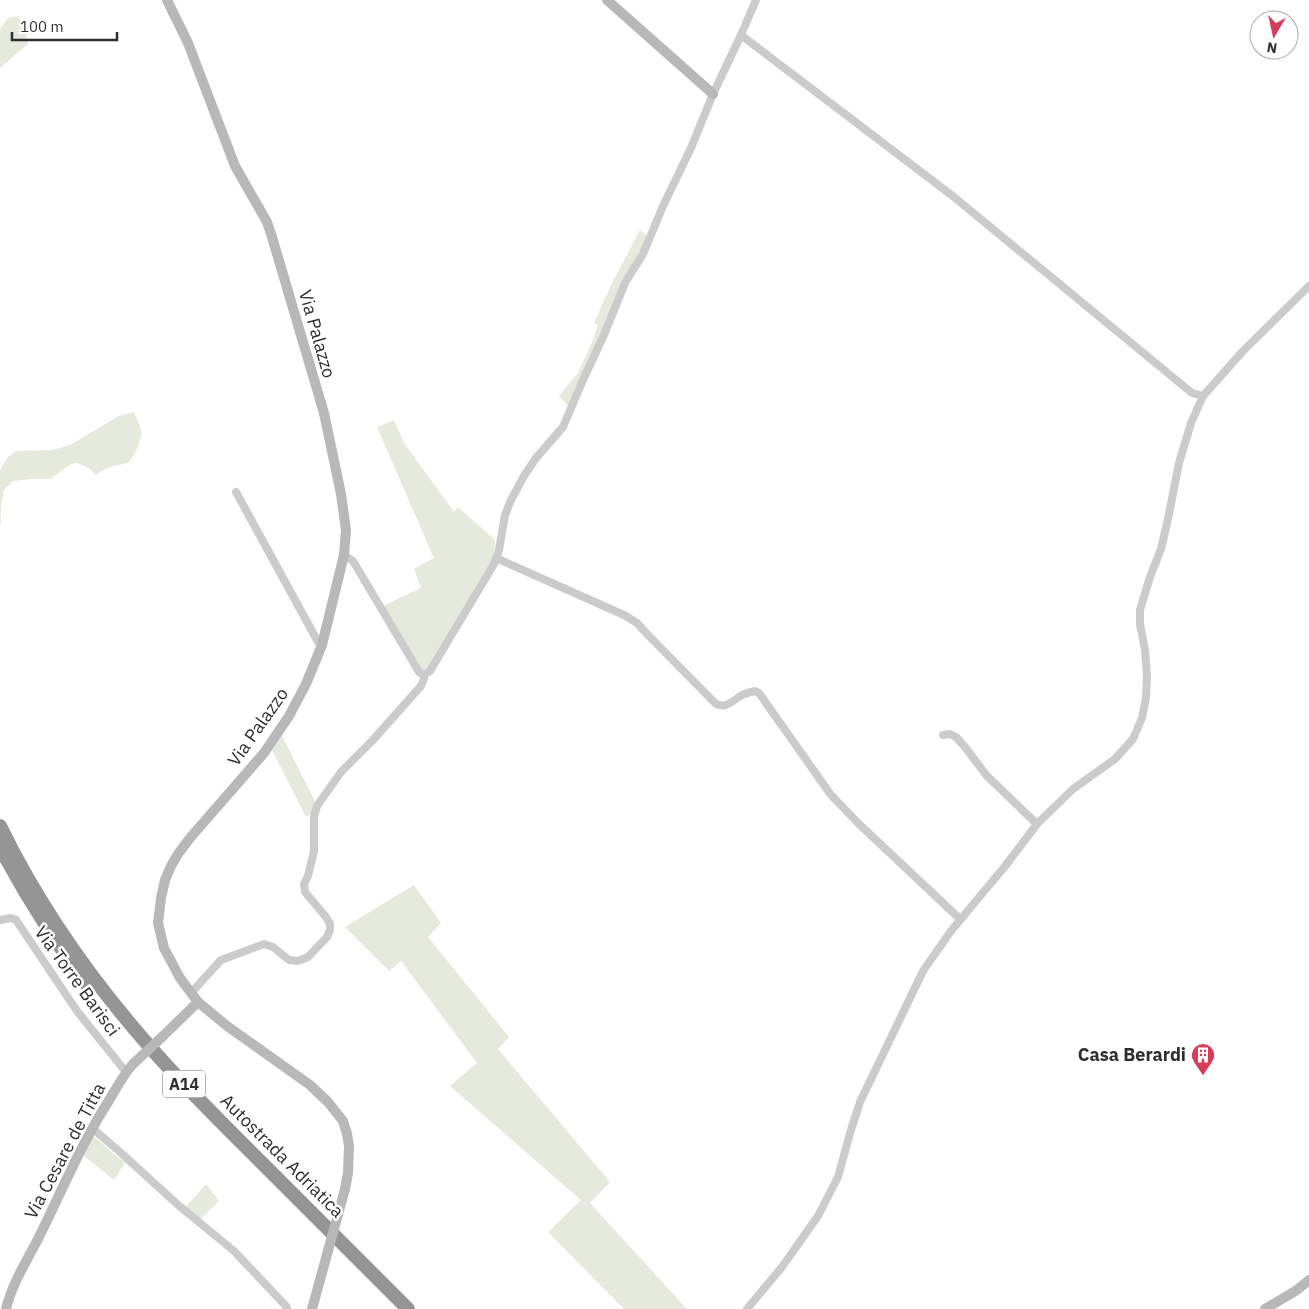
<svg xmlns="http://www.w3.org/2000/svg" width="1309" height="1309" viewBox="0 0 1309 1309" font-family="'IBM Plex Sans',sans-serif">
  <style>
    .green { fill: #e5eadc }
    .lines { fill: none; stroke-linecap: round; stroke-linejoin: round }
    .street { stroke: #cbcbcb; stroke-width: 8 }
    .secondary { stroke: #b8b8b8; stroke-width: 10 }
    .highway { stroke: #959595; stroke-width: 14 }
    .secondary-bridge { stroke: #b8b8b8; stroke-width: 10 }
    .labels { text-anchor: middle; stroke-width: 5; stroke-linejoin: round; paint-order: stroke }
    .shield { fill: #fff; stroke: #6d6d6d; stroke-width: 1 }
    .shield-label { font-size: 16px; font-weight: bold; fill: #2e2e2e }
    .street-label { font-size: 18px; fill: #2e2e2e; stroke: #fff }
    .poi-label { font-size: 18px; font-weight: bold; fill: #2e2e2e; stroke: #fff; text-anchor: end }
  </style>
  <rect width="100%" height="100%" fill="#fff"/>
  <g class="green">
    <path d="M18 16 25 27 28 44 0 68V29L8 18Z"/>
    <path d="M640 230 648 237 570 408 559 396 578 373 593 340 598 325 594 323 612 283Z"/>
    <path d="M134 412 142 432 138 447 132 458 128 463 109 467 101 471 96 475 89 468 77 463 71 464 50 479H32L13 481 4 490 1 506V522L0 525V470L8 457 17 451 52 450 70 445 119 416Z"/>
    <path d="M394 420 404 443 454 512 458 507 495 540V545L492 560 427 670 421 671 383 606 421 588 414 569 434 558 377 427Z"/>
    <path d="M282 736 316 803 311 814 306 817 272 750Z"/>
    <path d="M414 885 441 923 428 937 509 1037 498 1049 610 1182 590 1203 687 1309H624L548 1232 581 1200 450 1086 477 1063 401 961 389 971 345 927Z"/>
    <path d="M93 1136 125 1163 114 1180 84 1156Z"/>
    <path d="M206 1184 219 1201 200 1220 185 1208Z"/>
  </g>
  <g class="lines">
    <g class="street">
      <path d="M741 35 954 197 1192 393 1203 396"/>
      <path d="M236 492 318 642 322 645"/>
      <path d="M344 555 353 561 419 672 424 675 430 671 494 564 499 550 505 515 511 500 524 476 536 458 563 427 583 380 604 335 625 283 643 254 663 206 691 148 713 94 741 35 756 0"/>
      <path d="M496 558 624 615 637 623 648 635 716 704C727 709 733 700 742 695 746 693 751 692 755 691L759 693 831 795 859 824 960 919"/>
      <path d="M943 735 950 734 956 737 965 747 987 776 1037 824"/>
      <path d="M0 920 11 918 16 920 77 1011 126 1072"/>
      <path d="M191 993 221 960 264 944 273 947 289 960 298 961 308 957 327 937 330 930V924L326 917 305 892 304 884 308 876 314 851V816L317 806 341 772 372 741 421 686 424 679V675"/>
      <path d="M92 1128 120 1152 177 1204 234 1251 286 1306 287 1309"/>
      <path d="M747 1309 782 1267 818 1216 838 1177 851 1130 860 1102 923 971 951 931 1006 865 1037 824 1073 789 1115 759 1133 739 1142 718 1146 697 1147 676 1145 650 1140 624V610L1150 577 1161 549 1168 519 1179 463 1191 423 1203 396 1243 351 1309 286"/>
    </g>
    <g class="secondary">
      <path d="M167 0 188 43 235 166 267 222 272 237 324 413 341 494 346 530 344 555 322 645 306 684 289 716 264 753 190 838 178 854 171 866 165 880 161 898 158 923 164 948 180 978 198 1002 227 1026 310 1085 328 1102 343 1121 347 1134 349 1146 348 1173 345 1189"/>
      <path d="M607 0 713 94"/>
      <path d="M162 1037 198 1002"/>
      <path d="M6 1309C12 1284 26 1262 38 1239 61 1193 80 1146 108 1102 116 1089 123 1075 133 1064"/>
      <path d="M1265 1309 1297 1290 1309 1280"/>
    </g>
    <g class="highway">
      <path d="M0 826C41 910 96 987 158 1056 192 1094 228 1129 264 1165 312 1213 360 1261 408 1309"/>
      <path d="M0 847C26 896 56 943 89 988"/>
    </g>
    <g class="secondary-bridge">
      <path d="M133 1064 162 1037"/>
      <path d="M312 1309 345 1189"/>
    </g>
  </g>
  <defs>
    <g id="building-pin" transform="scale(1.25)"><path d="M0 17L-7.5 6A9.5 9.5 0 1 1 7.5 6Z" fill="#d93c59" stroke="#fff"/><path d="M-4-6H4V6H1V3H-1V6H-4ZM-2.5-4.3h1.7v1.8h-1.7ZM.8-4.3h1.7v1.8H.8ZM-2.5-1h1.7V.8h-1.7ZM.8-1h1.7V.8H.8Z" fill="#fff"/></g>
  </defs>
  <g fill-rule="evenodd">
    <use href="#building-pin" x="1203" y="1055"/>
  </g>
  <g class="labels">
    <rect class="shield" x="163" y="1070.5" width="42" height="27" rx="4"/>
    <g class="shield-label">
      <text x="184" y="1090">A14</text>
    </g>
    <g class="street-label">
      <text transform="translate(317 334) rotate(74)" y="6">Via Palazzo</text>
      <text transform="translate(258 727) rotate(-55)" y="6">Via Palazzo</text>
      <text transform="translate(77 981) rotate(54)" y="6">Via Torre Barisci</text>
      <text transform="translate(65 1151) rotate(-62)" y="6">Via Cesare de Titta</text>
      <text transform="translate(282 1156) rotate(45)" y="6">Autostrada Adriatica</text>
    </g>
    <g class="poi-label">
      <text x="1186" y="1061">Casa Berardi</text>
    </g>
  </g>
  <g transform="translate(1274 35) rotate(189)"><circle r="24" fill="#ffffff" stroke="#ababab"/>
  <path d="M0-4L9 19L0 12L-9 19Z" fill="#d93c59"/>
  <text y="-8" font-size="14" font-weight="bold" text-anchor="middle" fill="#2e2e2e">N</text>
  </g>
  <path d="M12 32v8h105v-8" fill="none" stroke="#2e2e2e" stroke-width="2.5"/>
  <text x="20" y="32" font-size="15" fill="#2e2e2e" stroke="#ffffff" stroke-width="4" paint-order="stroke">100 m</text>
</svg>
